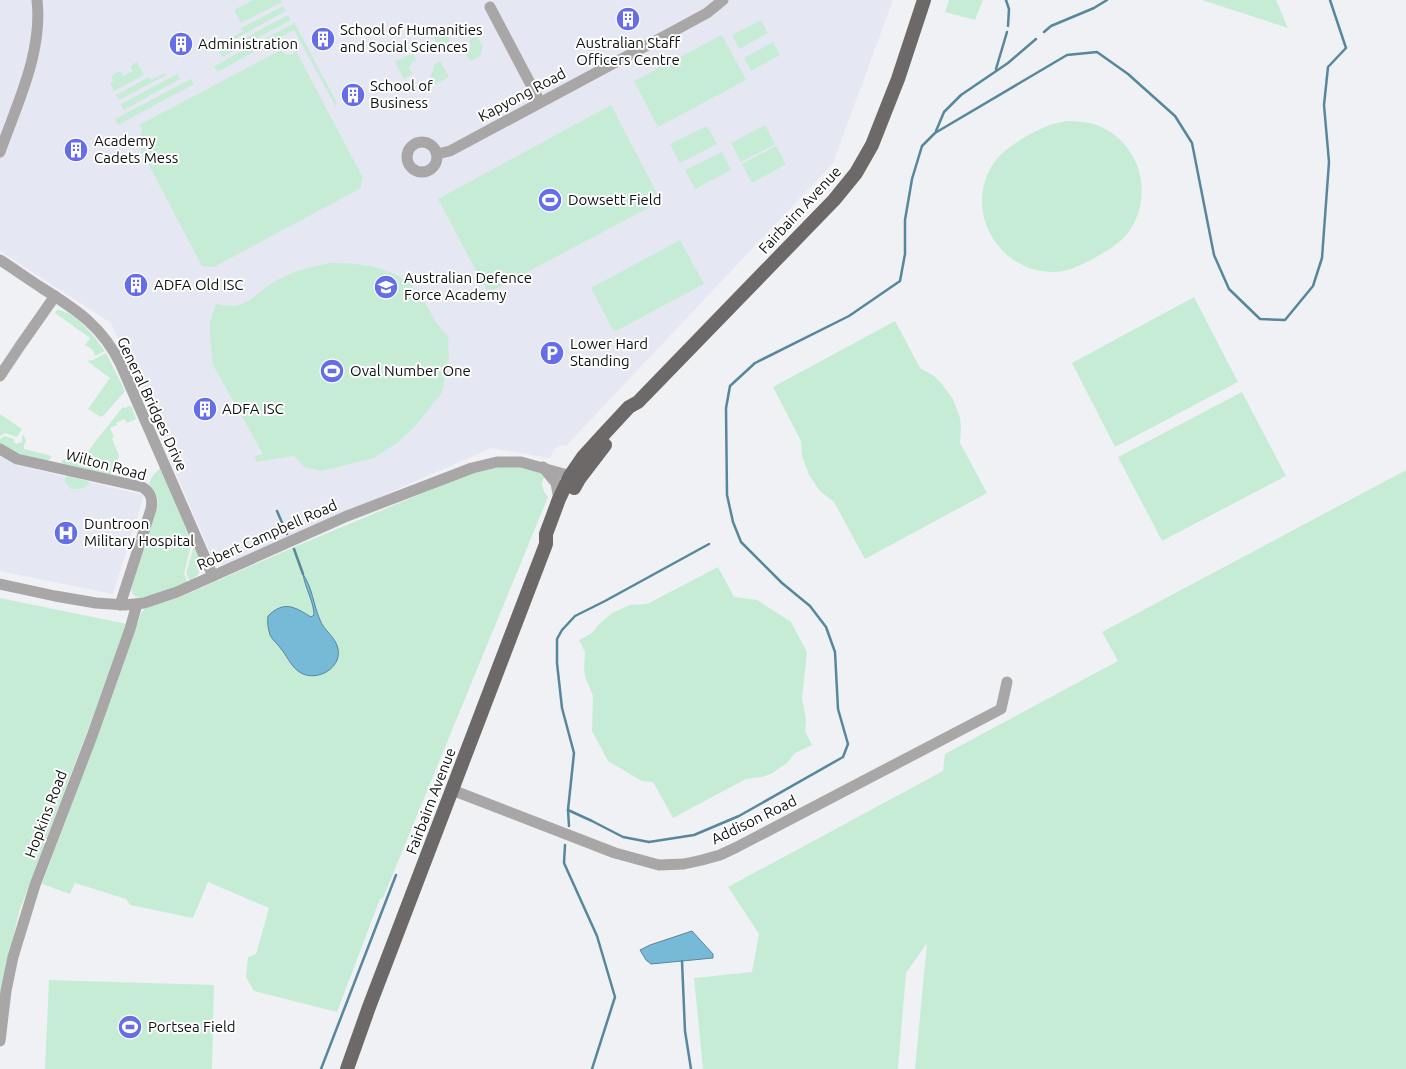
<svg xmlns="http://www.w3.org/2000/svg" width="1406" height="1069" viewBox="0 0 1406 1069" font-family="Ubuntu,sans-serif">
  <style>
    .built { fill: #e5e7f3 }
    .green { fill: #c7ecd6 }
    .water { fill: #76bad8; stroke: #57879c }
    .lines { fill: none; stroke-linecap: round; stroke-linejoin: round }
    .stream { stroke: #57879c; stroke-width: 2.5 }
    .minor { stroke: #a9a6a7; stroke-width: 11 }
    .major { stroke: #6d6969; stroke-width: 14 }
    .labels { text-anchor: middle; stroke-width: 4; stroke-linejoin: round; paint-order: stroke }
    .poi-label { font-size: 15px; fill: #0f1011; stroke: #fff; text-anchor: start }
    .street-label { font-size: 15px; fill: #0f1011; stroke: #fff }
  </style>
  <rect width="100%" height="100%" fill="#f0f1f5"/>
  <g class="built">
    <path d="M0 0H893L833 163 566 446 562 445 554 449 550 458 491 448 228 564 223 565 217 563 213 559 111 323 0 251Z"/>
    <path d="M0 456 17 465 144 495 113 594 0 571Z"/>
  </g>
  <g class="green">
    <path d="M253 0H281L282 2 241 23 234 10Z"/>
    <path d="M949 0H983L975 20 945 12Z"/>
    <path d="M1202 0H1276L1288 28Z"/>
    <path d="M283 6 286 11 226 44 225 41 243 31 241 28Z"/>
    <path d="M288 15 291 20 222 57 219 52Z"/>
    <path d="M761 20 768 33 739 49 732 35Z"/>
    <path d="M294 22 337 103 336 107 294 30 217 72 214 66 293 24Z"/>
    <path d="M449 28 453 34C449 37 447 45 449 49L442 53 433 37Z"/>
    <path d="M722 35 746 80 658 127 634 81Z"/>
    <path d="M476 36 483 46 480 56 470 61 465 52 470 49 471 44 469 40Z"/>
    <path d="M773 42 780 55 751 71 744 58Z"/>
    <path d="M281 50 284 54 292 55 296 51 363 178 361 183V188L214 267 202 266 135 139 140 137 142 129 139 125Z"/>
    <path d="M413 53 416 60 411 63 409 68 412 74 404 79 395 62Z"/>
    <path d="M440 61 449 77 432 86 428 80 430 78 434 67 433 65Z"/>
    <path d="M137 62 144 75 114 91 110 83 114 81 111 76 120 71 123 76 133 71 130 66Z"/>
    <path d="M165 73 166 75 119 100 116 95 149 77 151 80Z"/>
    <path d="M177 74 180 79 124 110 121 104Z"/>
    <path d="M191 79 194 84 118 125 115 119Z"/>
    <path d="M611 105 661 201 488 293 438 199Z"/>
    <path d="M1067 121C1078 121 1088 122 1097 125 1136 140 1153 186 1134 223 1125 242 1107 251 1089 261 1077 267 1066 272 1053 272 996 272 961 206 996 160 1004 150 1014 144 1025 137 1039 129 1052 123 1067 121Z"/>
    <path d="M765 125 775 144 741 162 731 143Z"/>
    <path d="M707 126 717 144 680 163 670 144Z"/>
    <path d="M776 146 786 164 752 183 742 164Z"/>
    <path d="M722 152 731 170 695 189 685 170Z"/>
    <path d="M680 240 704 284 614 332 591 288Z"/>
    <path d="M329 263C367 263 402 267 424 301 432 313 437 328 448 336L449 357 442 393 414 427 397 443 374 458 322 471 304 467 294 456 256 462 255 456 263 454 213 365 210 334V322L216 304C251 311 254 292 281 278 297 270 312 267 329 263Z"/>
    <path d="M1194 297 1238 382 1115 447 1072 363Z"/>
    <path d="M57 310C74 310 96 338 105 351L95 356 93 350 85 345 90 338 55 313Z"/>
    <path d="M895 321 920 368 934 376 941 383 953 399 960 418 961 428 960 443 987 493 865 559 834 502 820 491 809 475 802 456 801 441 773 387Z"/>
    <path d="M106 353 125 391 104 415 101 417 88 409 110 378 87 361 93 360Z"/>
    <path d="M1242 392 1286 476 1162 541 1118 457Z"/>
    <path d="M129 406 132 407 136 419 127 423 124 419 116 423 117 425 110 428 114 437 112 438 119 456 111 475 61 463 62 461 66 458 75 464 80 456 84 458 94 443 123 407 125 408Z"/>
    <path d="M0 414 22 429 17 437 5 433 0 436Z"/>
    <path d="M23 434 26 440 24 445V449L49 455 52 457 48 461 19 454 0 444V439L4 436 14 439V442L16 444 22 442V437Z"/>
    <path d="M498 466C514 466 531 466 545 476 540 484 542 490 548 497L383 898 380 899 337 1012 254 991 246 977 248 957 256 954 269 908 208 882 193 918 130 905 126 899 75 883 70 894 42 884 141 614 144 609 149 607 180 597 299 545 478 470Z"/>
    <path d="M161 468 191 535 187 538 191 546 184 574 187 581 186 583 160 593 140 598 133 595 131 590 158 502C157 497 157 493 153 490 153 488 151 488 150 486 148 480 156 471 161 468Z"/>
    <path d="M1406 470V1069H915L927 943 906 973 898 1069H703L694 978 752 972 759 934 728 887 943 771 945 754 1118 661 1102 632Z"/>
    <path d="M68 476 88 481 89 483C86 489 78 489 71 489 67 485 64 483 65 477Z"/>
    <path d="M191 539H192C199 554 210 570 190 581L186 573 194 546Z"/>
    <path d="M718 567 734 597 757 600 791 622 807 652 802 699 806 719 805 731 812 745 795 753 787 763 771 774 762 777 746 779 673 818 653 782 642 781 608 761 592 731 593 696 585 676 584 668 585 652 579 640 592 633 598 625 612 613 630 605 647 604Z"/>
    <path d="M0 598 122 623 127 624V626L19 912 0 995Z"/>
    <path d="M49 980 214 985 212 1069H45Z"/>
  </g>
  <g class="water">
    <path d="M303 574C313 589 313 604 320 620 324 631 336 637 338 649 342 668 317 682 301 673 292 668 288 658 282 650 278 644 273 641 270 635 268 628 267 622 268 616 284 600 295 607 311 617L314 615C314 602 305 588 303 574Z"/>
    <path d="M692 931 713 954V958L651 964 646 960 640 950 650 945Z"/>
  </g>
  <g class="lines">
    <g class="stream">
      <path d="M1006 0 1009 9 1008 26"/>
      <path d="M1044 32 1051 26 1094 8 1107 0"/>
      <path d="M996 69 1007 32"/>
      <path d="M936 131 944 112 961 95 1008 63 1036 39"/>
      <path d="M277 511 287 534"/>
      <path d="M709 544 605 601 575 616 562 630 557 639V663L562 708 574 753 568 810 592 821 623 837 649 842 694 835 739 816 843 757 848 744 838 709 835 652 826 627 810 606 782 583 741 542 733 522 727 495 726 408 730 386 755 363 849 316 900 281 905 254V220L912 179 922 146 935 133 1067 55 1097 52 1128 74 1175 116 1192 143 1214 255 1229 289 1260 319 1285 320 1313 286 1322 258 1329 162 1324 105 1328 67 1346 48 1330 0"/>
      <path d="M294 549 303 574"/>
      <path d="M568 810 569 826"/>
      <path d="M565 845 564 863 597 936 615 997 592 1069"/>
      <path d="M682 961 685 1031 691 1069"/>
      <path d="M321 1069 396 875"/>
    </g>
    <g class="minor">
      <path d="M490 7 540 102"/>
      <circle cx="422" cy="157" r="15"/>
      <path d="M0 152C17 104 43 52 37 0"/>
      <path d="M437 154 450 151 672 32 707 13 723 0"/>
      <path d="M0 260C14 269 28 279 42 288 77 310 103 327 121 365L213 576"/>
      <path d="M0 376 20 346 55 296"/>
      <path d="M0 449 17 459 142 487C151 492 153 499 151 509L120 605"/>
      <path d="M543 467 556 483 559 499"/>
      <path d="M0 584 55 596 96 603 125 605 144 603 177 592 347 516 472 468 497 462H521L578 478"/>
      <path d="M452 790 615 853 659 865 684 864 702 860 720 855 737 847 1001 709 1007 682"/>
      <path d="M0 1041 6 991 13 957 35 885 92 736 130 629 137 604"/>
    </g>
    <g class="major">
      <path d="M574 488 579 479 605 445"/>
      <path d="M347 1069 369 1007 546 544V534L559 499 570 476 583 457 603 435 629 407 638 402 834 200 856 173 872 145 898 79 924 0"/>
    </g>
  </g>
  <defs>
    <g id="building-disc" transform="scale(1.25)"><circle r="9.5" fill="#656ee7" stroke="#fff"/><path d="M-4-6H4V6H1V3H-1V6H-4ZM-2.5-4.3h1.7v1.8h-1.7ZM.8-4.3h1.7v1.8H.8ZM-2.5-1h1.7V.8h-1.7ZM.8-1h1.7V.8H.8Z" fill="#fff"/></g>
    <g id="stadium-disc" transform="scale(1.25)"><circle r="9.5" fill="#656ee7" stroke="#fff"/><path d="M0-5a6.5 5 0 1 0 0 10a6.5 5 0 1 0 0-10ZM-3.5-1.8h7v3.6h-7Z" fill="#fff"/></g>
    <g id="university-disc" transform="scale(1.25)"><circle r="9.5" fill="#656ee7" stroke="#fff"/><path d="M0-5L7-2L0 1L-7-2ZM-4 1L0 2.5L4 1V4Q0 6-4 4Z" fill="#fff"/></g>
    <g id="parking-disc" transform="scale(1.25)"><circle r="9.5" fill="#656ee7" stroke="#fff"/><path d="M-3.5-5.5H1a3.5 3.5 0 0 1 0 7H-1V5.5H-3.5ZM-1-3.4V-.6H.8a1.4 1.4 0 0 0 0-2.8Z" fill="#fff"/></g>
    <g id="hospital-disc" transform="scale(1.25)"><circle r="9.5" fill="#656ee7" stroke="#fff"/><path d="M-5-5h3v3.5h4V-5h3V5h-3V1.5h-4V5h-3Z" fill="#fff"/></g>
  </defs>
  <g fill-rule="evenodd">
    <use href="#building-disc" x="628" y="19"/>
    <use href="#building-disc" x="323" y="39"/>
    <use href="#building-disc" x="181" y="44"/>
    <use href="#building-disc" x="353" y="95"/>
    <use href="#building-disc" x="76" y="150"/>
    <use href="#stadium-disc" x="550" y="200"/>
    <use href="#building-disc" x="136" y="285"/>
    <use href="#university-disc" x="386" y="287"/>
    <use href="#parking-disc" x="552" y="353"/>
    <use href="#stadium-disc" x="332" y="371"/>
    <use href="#building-disc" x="205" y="409"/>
    <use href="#hospital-disc" x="66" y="533"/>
    <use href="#stadium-disc" x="130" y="1027"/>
  </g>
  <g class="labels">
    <g class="poi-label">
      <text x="340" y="35">School of Humanities<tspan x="340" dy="17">and Social Sciences</tspan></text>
      <text x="628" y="48" text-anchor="middle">Australian Staff<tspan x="628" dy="17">Officers Centre</tspan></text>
      <text x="198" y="49">Administration</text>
      <text x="370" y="91">School of<tspan x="370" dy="17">Business</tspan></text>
      <text x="94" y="146">Academy<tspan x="94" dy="17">Cadets Mess</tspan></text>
      <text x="568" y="205">Dowsett Field</text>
      <text x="404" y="283">Australian Defence<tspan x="404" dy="17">Force Academy</tspan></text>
      <text x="154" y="290">ADFA Old ISC</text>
      <text x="570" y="349">Lower Hard<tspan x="570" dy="17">Standing</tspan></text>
      <text x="350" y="376">Oval Number One</text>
      <text x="222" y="414">ADFA ISC</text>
      <text x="84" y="529">Duntroon<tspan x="84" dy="17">Military Hospital</tspan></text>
      <text x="148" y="1032">Portsea Field</text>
    </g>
    <g class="street-label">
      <text transform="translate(522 95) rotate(-28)" y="5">Kapyong Road</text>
      <text transform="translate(800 210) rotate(-47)" y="5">Fairbairn Avenue</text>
      <text transform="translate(152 404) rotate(65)" y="5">General Bridges Drive</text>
      <text transform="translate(106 465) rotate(15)" y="5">Wilton Road</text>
      <text transform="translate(267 535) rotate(-24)" y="5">Robert Campbell Road</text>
      <text transform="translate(431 801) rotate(-69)" y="5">Fairbairn Avenue</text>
      <text transform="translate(46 814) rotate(-69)" y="5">Hopkins Road</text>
      <text transform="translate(754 820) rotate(-26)" y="5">Addison Road</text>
    </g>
  </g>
</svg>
